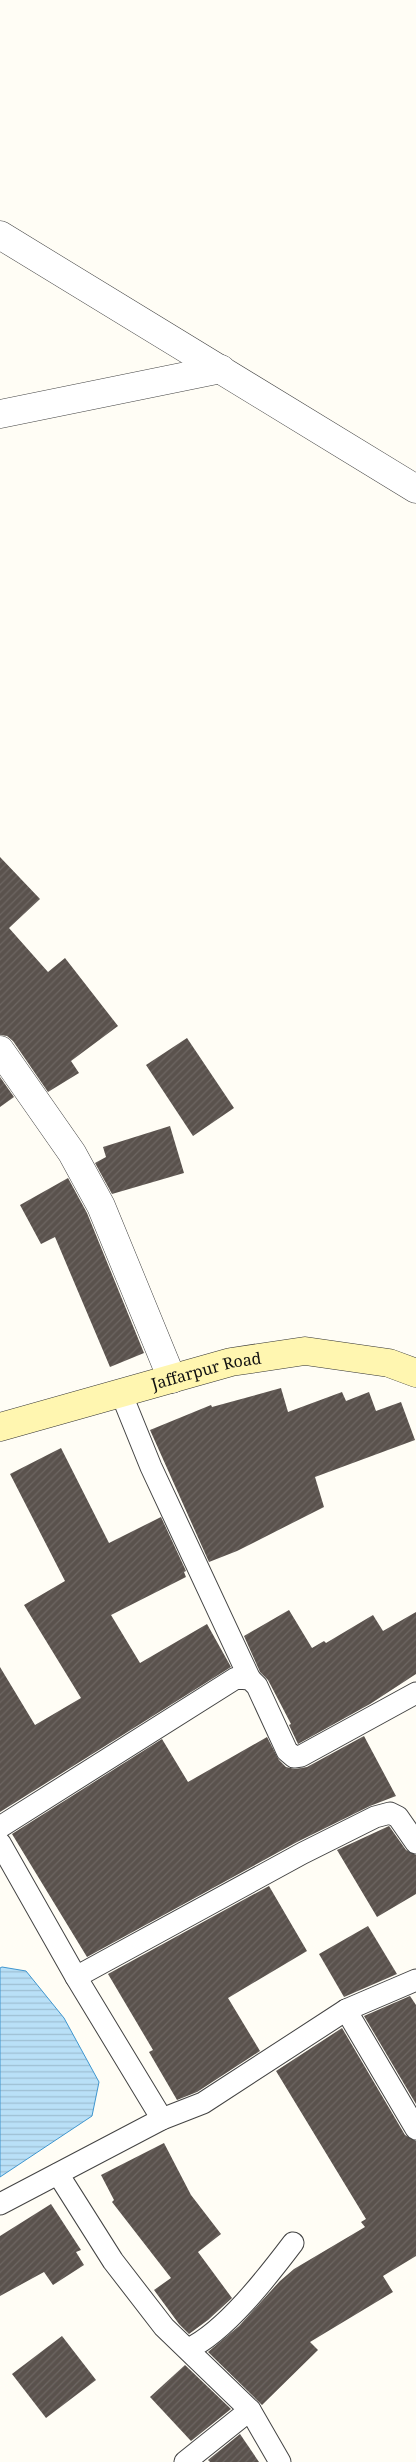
<svg xmlns="http://www.w3.org/2000/svg" width="416" height="2462" viewBox="0 0 416 2462" font-family="'Noto Serif',serif">
  <style>
    .water { fill: url(#water-rules); stroke: #3f96cf }
    .building { fill: url(#building-hatch) }
    .lines { fill: none; stroke-linecap: round; stroke-linejoin: round }
    .lane-casing { stroke: #444; stroke-width: 23 }
    .street-casing { stroke: #444; stroke-width: 29 }
    .secondary-casing { stroke: #333; stroke-width: 29 }
    .lane { stroke: #fff; stroke-width: 21 }
    .street { stroke: #fff; stroke-width: 28 }
    .secondary { stroke: #fff6b0; stroke-width: 28 }
    .labels { text-anchor: middle; stroke-width: 5; stroke-linejoin: round; paint-order: stroke }
    .street-label { font-size: 16px; fill: #111; stroke: #fff }
  </style>
  <defs>
    <pattern id="water-rules" width="6" height="5" patternUnits="userSpaceOnUse" patternTransform="scale(1.25)"><rect width="6" height="5" fill="#b9e0f7"/><path d="M0 2.5h6" fill="none" stroke="#9ebfd3"/></pattern>
    <pattern id="building-hatch" width="6" height="6" patternUnits="userSpaceOnUse" patternTransform="scale(1.25)"><rect width="6" height="6" fill="#5a524d"/><path d="M-1 1l2-2M0 6l6-6M5 7l2-2" fill="none" stroke="#6d6662"/></pattern>
  </defs>
  <rect width="100%" height="100%" fill="#fffdf5"/>
  <path class="water" d="M2 1967 26 1971 64 2018 99 2082 92 2116 0 2177V1968Z"/>
  <g class="building">
    <path d="M0 857 40 899 9 928 48 972 65 958 118 1026 71 1061 79 1073 48 1092 13 1041 7 1036 0 1035Z"/>
    <path d="M187 1038 234 1108 193 1136 146 1065Z"/>
    <path d="M0 1077 14 1097 0 1107Z"/>
    <path d="M170 1126 184 1173 112 1194 95 1163 106 1157 103 1147Z"/>
    <path d="M68 1178 87 1213 144 1353 110 1367 55 1237 41 1244 20 1205Z"/>
    <path d="M281 1388 288 1412 342 1392 346 1401 369 1392 376 1411 401 1402 415 1440 315 1477 324 1507 237 1551 209 1562 150 1430 211 1405 212 1407Z"/>
    <path d="M61 1448 109 1543 161 1517 186 1571 184 1572 186 1577 111 1615 140 1663 207 1624 231 1667 0 1812V1667L35 1725 81 1698 24 1605 65 1581 10 1474Z"/>
    <path d="M289 1610 312 1648 324 1641 326 1643 373 1615 383 1631 416 1612V1674L370 1704 298 1744 289 1725 291 1724 268 1680 260 1672 244 1636Z"/>
    <path d="M364 1736 396 1796 370 1806 297 1842 87 1957 12 1834 162 1739 188 1782 267 1737 279 1760 286 1767 295 1769 307 1767Z"/>
    <path d="M389 1826 406 1850 416 1855V1894L377 1917 337 1850Z"/>
    <path d="M269 1886 307 1951 228 1998 260 2051 197 2092 177 2100 149 2052 153 2050 108 1974Z"/>
    <path d="M368 1926 397 1974 344 1997 319 1954Z"/>
    <path d="M410 1996 416 2005V2104L364 2016Z"/>
    <path d="M342 2028 405 2135 416 2141V2256L383 2276 393 2292 310 2342 318 2350 262 2405 208 2352 239 2326 280 2281 294 2269 365 2227 361 2222 366 2219 276 2071Z"/>
    <path d="M164 2143 191 2195 221 2234 198 2252 232 2298 208 2320 189 2334 179 2324 154 2290 171 2278 112 2202 114 2200 101 2175Z"/>
    <path d="M51 2204 81 2250 76 2252 84 2265 53 2285 44 2272 0 2296V2236Z"/>
    <path d="M62 2336 96 2380 46 2418 12 2374Z"/>
    <path d="M185 2365 231 2409 191 2441 150 2397Z"/>
    <path d="M240 2434 259 2462H210L208 2460Z"/>
  </g>
  <g class="lines">
    <g class="lane-casing">
      <g id="lane">
        <path d="M121 1393 151 1467 250 1679"/>
        <path d="M0 1827 236 1678 250 1679 257 1686 287 1751 294 1757 301 1756 416 1693"/>
        <path d="M0 1843 76 1977 162 2119"/>
        <path d="M76 1977 303 1853 375 1817 390 1813 398 1817 416 1843"/>
        <path d="M346 2010 416 2129"/>
        <path d="M58 2174 113 2261 164 2327 250 2410 280 2462"/>
        <path d="M0 2204 162 2119 203 2103 346 2010 416 1980"/>
        <path d="M188 2349C225 2332 268 2276 293 2243"/>
        <path d="M185 2462 250 2410"/>
      </g>
    </g>
    <g class="street-casing">
      <g id="street">
        <path d="M0 235 416 489"/>
        <path d="M0 414 221 369"/>
        <path d="M0 1050 72 1153 101 1206 172 1379"/>
      </g>
    </g>
    <g class="secondary-casing">
      <g id="secondary">
        <path id="s1" d="M0 1427 231 1362 305 1351 389 1363 416 1373"/>
      </g>
    </g>
    <use href="#lane" class="lane"/>
    <use href="#street" class="street"/>
    <use href="#secondary" class="secondary"/>
  </g>
  <g class="labels">
    <g class="street-label">
      <text dy="6" stroke="none"><textPath href="#s1" startOffset="214">Jaffarpur Road</textPath></text>
    </g>
  </g>
</svg>
